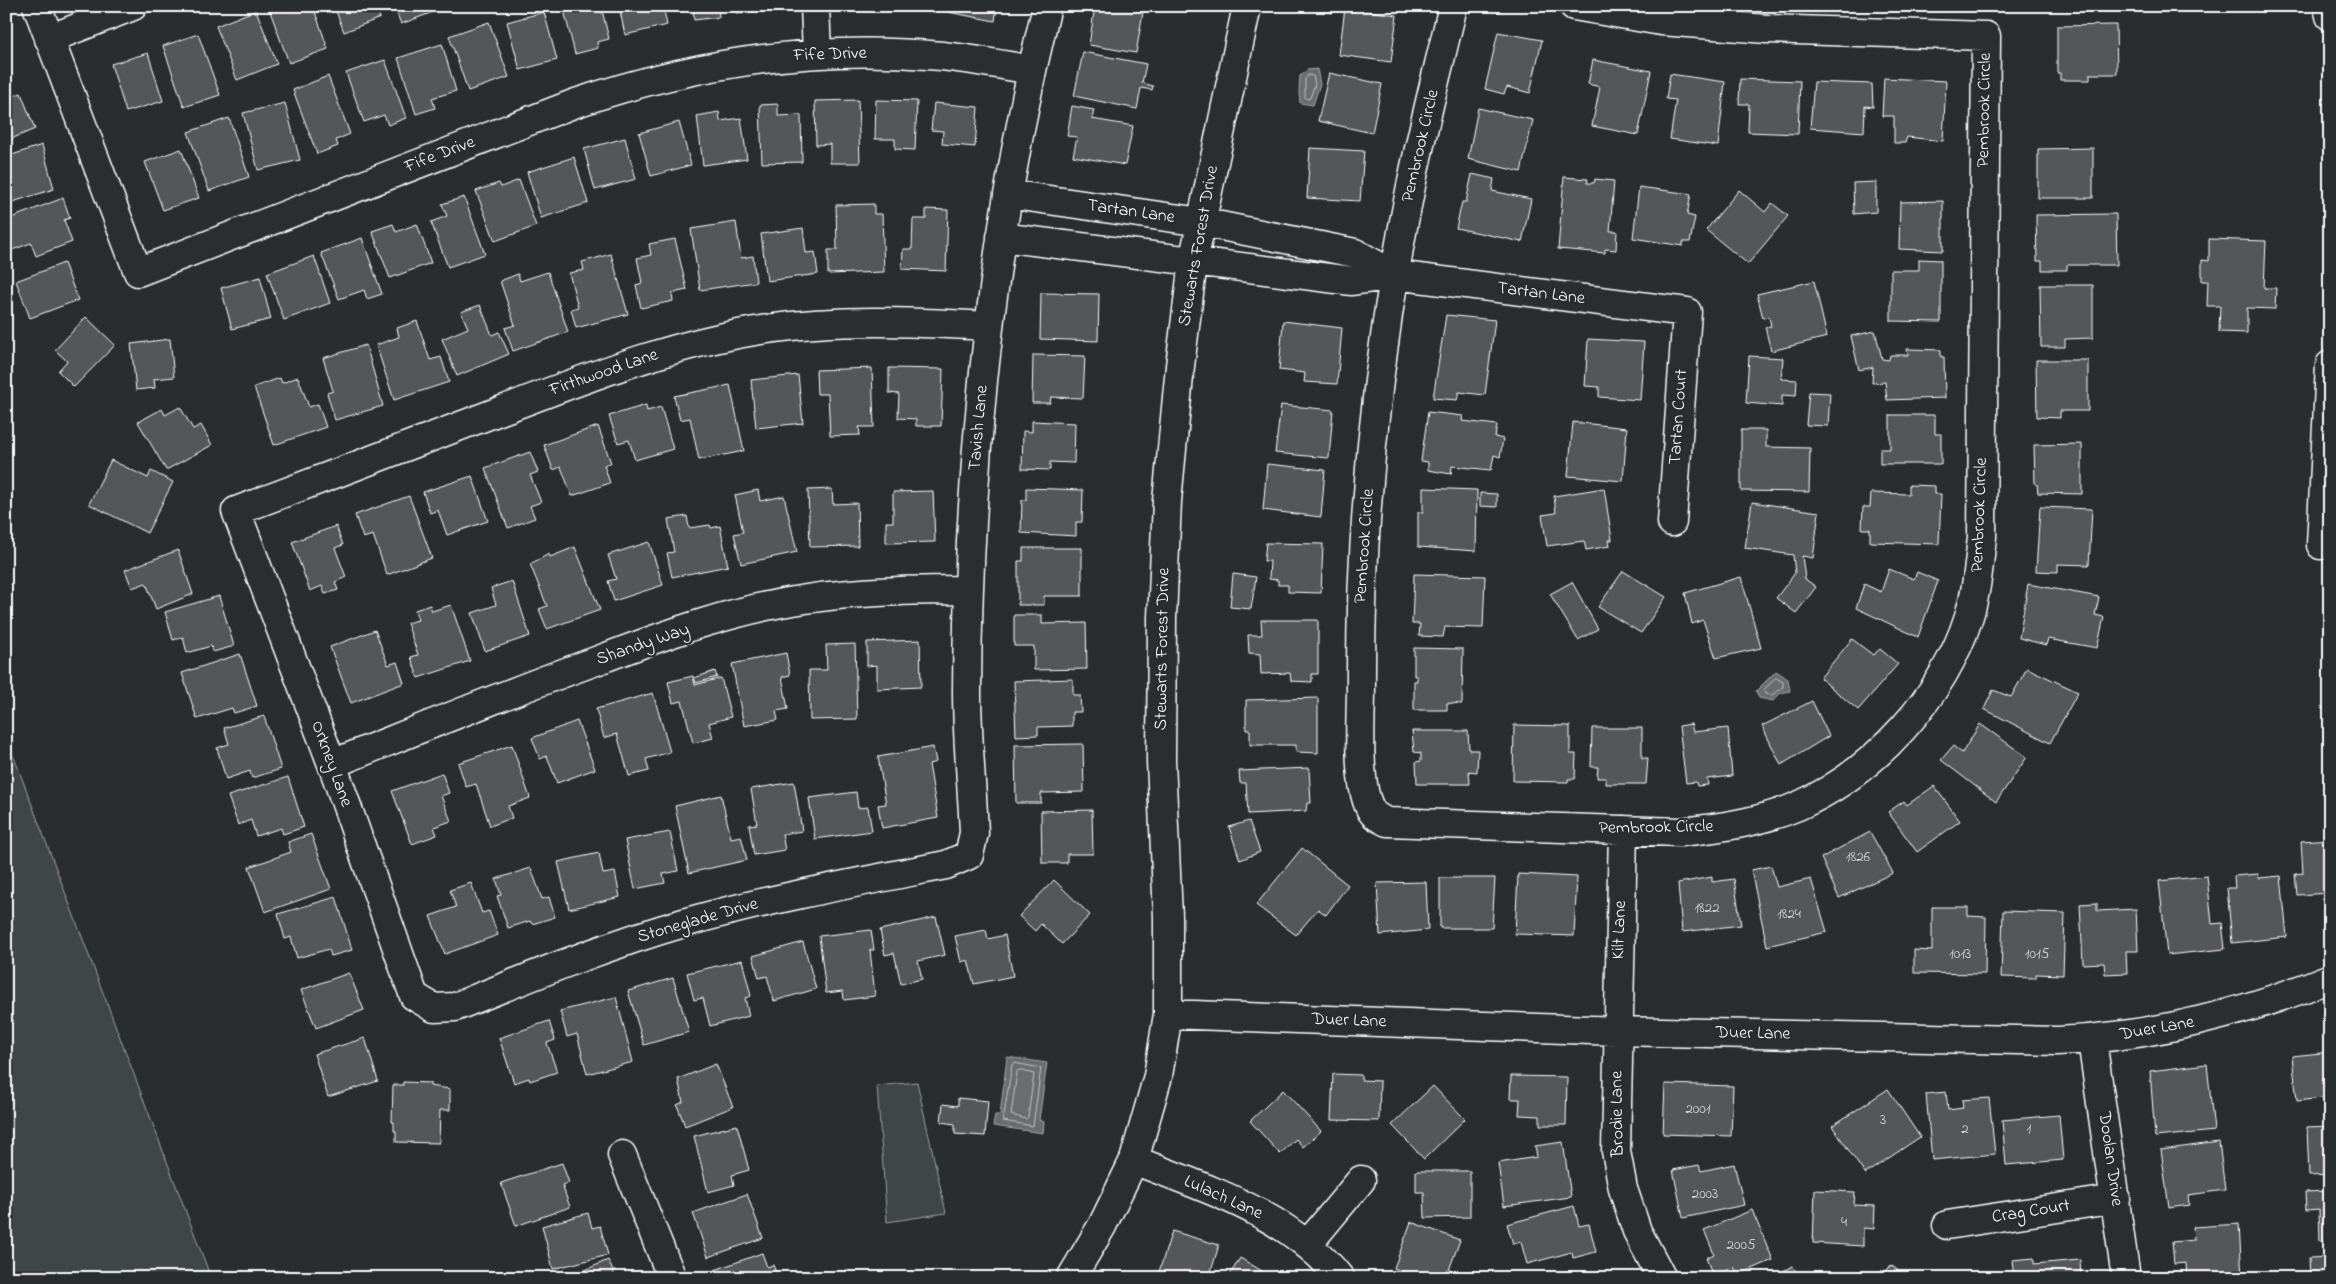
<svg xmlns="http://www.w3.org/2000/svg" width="2336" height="1284" font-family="'Indie Flower',sans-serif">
<rect width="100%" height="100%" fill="#2a2d2e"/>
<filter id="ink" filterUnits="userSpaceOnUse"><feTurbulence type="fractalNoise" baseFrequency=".02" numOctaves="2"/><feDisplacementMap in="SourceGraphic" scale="10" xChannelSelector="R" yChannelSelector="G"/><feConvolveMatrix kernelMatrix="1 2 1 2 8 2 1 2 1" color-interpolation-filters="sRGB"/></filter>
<g filter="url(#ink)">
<!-- green -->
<path fill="#414445" stroke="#a0a2a2" d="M6 738 15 760 211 1278H13L6 1272Z
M917 1082 946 1213 887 1222 877 1086Z"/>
<!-- water -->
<path fill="#6a6c6d" stroke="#a6a7a7" d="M1317 69 1320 84 1313 105 1300 103 1299 91 1300 76 1307 70Z
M1776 671 1788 679 1790 691 1781 693 1773 701 1759 698 1756 691Z
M1007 1057 1047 1063 1039 1120 1044 1122 1043 1133 993 1126 995 1115H1000Z"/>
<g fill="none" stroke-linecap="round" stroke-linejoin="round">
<!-- shore -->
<path stroke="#c3c4c5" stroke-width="1" d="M1309 75 1313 76 1315 84 1310 98 1308 99 1305 98V79Z
M1776 678 1783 682V687L1772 695 1765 694 1764 690Z
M1014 1063 1041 1068 1033 1126 1003 1121 1012 1065Z
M1019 1070 1034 1074 1028 1117 1026 1119 1011 1115 1017 1072Z"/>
</g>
<!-- building -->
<path fill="#555758" stroke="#fff" d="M268 6H290L291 11 304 6H313L328 49 289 63Z
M334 6H376L380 18 344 32Z
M394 6H434L436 11 401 24Z
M563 6H601L609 39 597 42 598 48 575 54Z
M619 6H663L667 25 625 35Z
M693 6H718L719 17 694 20Z
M736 6H774L775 9 737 13Z
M864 6H919V9H864Z
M949 6H997L995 21 948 12Z
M1095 6H1144L1136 53 1089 45Z
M1311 6H1334L1332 13 1310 8Z
M1345 8 1397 15 1391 62 1339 55Z
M256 10 277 64 237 80 216 26Z
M544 12 557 60 520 70 507 22Z
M489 22 509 77 468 91 449 36Z
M2116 25 2117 74H2090V80H2060V73H2057V26Z
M1498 32 1542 40 1530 93 1507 87 1504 94 1485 89Z
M198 34 220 95 184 107 163 46Z
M442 44 456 91 432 98 435 108 416 114 398 58Z
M1083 52 1146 64 1142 83 1153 86 1152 90 1141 88 1137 109 1074 96Z
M148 53 163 101 126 112 111 64Z
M6 57 12 78 6 80Z
M385 60 406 118 388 125 384 115 364 122 346 73Z
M1593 60 1651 71 1638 135 1592 126 1600 87 1588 84Z
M1329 73 1382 84 1372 133 1318 121Z
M1670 74 1725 82 1718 146 1670 139 1676 100 1666 99Z
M328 76 350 134 336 140 338 146 317 154 293 90Z
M1884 78 1946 81 1943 141 1907 137 1905 143H1894V116H1882Z
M1740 79 1800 81 1798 134 1748 132 1749 104H1739Z
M1814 82 1872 84 1873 107 1865 106 1864 132 1810 128Z
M21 93 35 129 6 141V99Z
M858 100 860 163H830V144L816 145 815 101Z
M876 100 917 101 915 150 895 149V139H875Z
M285 103 300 160 258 170 243 113Z
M934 103 978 107 975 147 942 144 943 131 931 130Z
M778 104V116L801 115 802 162 762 163 760 105Z
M1072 106 1094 110 1092 119 1133 126 1125 165 1073 156 1077 137 1067 136Z
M1478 108 1533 120 1521 172 1468 159Z
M719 112 720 121 741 118 747 159 703 165 697 116Z
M229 118 249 177 209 191 188 132Z
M679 122 691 165 651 176 639 133Z
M625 138 636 179 595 190 584 149Z
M42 145 54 189 6 204V157Z
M1310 148 1364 151 1360 201 1307 198Z
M2093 148V198H2038V149Z
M181 149 199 198 163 210 145 162Z
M574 157 588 203 541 218 527 172Z
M1472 174 1494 179 1492 191 1531 199 1522 242 1456 228 1462 202H1466Z
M1564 177 1588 179 1587 183H1594L1595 179 1614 181 1610 231H1617L1616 250 1605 249V253L1558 249Z
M519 180 536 226 495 241 476 191 499 183 501 187Z
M1876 182V212L1854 214 1853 183Z
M1639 187 1691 194 1687 215 1695 217 1690 242H1683V246L1633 238Z
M1739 190 1765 212 1772 203 1788 216 1748 264 1706 230Z
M464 197 485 254 448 267 431 222 447 216 442 204Z
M63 198 70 218 64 220 72 242 36 256 31 243 12 250 6 236V220Z
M1943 201V251L1899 249 1900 202Z
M874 204V214H882L884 272 828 274V250H837L836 205Z
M926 209 948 210 946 271 902 269 903 249H912L913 219H926Z
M2116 214 2117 265H2067V270H2042V261H2037L2036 215Z
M736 222 741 258 753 256 756 282 700 290 691 229Z
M393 224 396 232 417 224 431 263 390 278 372 231Z
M803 228 806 253 815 252 818 274 767 281 761 234Z
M362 238 382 294 367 299 364 290 339 299 321 253Z
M675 239 687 290 672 293 673 301 641 308 636 285 642 283 637 258 651 255 649 244Z
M2209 239 2266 241 2264 288H2276L2275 309 2247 308V333L2219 332 2220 306H2207L2208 281H2202V260L2209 261Z
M611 254 628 314 576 328 571 309 578 307 569 273 584 270 582 262Z
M314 256 330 303 284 320 267 273Z
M1919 259 1941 260V322L1891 321V270H1919Z
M64 263 78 300 30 318 16 281Z
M548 272 568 332 513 351 505 328 515 325 500 281 518 274 520 281Z
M260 277 271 319 232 329 221 288Z
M1814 281 1827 337 1771 351 1765 327 1771 326 1769 317 1763 318 1757 294Z
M2040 285H2093V338L2065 339V347H2041Z
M1041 293 1099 294 1098 341 1040 339Z
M480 305 492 335 499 332 509 354 457 376 442 339 468 328 461 312Z
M1446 315 1495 320 1485 395 1459 392 1457 400 1433 398Z
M86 317 115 345 74 387 58 371 67 361 55 350Z
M417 321 430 360 441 357 449 382 394 400 376 345 399 337 397 328Z
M1283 321 1342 328 1337 384 1304 382 1305 373 1279 370Z
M1875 331 1882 359 1889 360 1890 355H1908L1907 349 1941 350V357H1944L1945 398 1887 400 1885 382 1872 383 1873 367 1859 370 1851 336Z
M170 339 174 377 154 379 155 388 136 390 131 344Z
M1588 339 1644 342 1640 400 1599 397V387L1585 386Z
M366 345 383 406 335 420 327 393 333 391 323 358Z
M1033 355 1085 356 1083 398 1051 397 1050 403H1032Z
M1749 356 1783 358 1781 379 1797 380 1796 396 1782 395V406L1746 403Z
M2036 360H2088V411H2060V418L2037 417Z
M872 368 874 427H859L860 435 830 436 828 394H817L816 370Z
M889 368 943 369 941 426H916V419L898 418 899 394 889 393Z
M798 375 803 423 756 428 751 380Z
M298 377 309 407 318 404 326 427 274 445 254 387 280 378 282 383Z
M730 385 744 451 699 460 690 418 680 420 674 396Z
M1809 392 1830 393 1828 426 1806 425Z
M646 405 647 411 661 407 673 449 635 460 629 440 618 443 609 416Z
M1281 405 1333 410 1329 458 1275 453Z
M180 407 193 429 201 425 212 445 166 470 138 422 162 409 165 415Z
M1428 412 1463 416 1462 421 1497 425 1495 437 1503 439 1500 457 1494 455 1491 470 1452 466 1451 474 1428 470V462L1421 461Z
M1890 415H1935V434H1941V464H1880V449H1890Z
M1032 421 1075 423 1074 463 1050 462V470L1022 469 1023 431 1032 432Z
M1573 422 1627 428 1623 481 1568 476Z
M598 426 611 463 604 465 610 483 572 496 561 467 553 470 544 445Z
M1741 430H1766V447L1810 448 1809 492 1741 491Z
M2082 444V494L2038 493 2037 484H2035L2034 445Z
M530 452 538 472 530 475 541 502 530 506 535 518 508 528 485 468Z
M111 460 148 478 151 471 173 482 147 533 89 504Z
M1267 464 1325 470 1321 517 1263 510Z
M472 476 488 521 447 535 438 510 430 513 423 492Z
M1909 485 1935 486V494H1941L1939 544 1870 542V529H1862L1863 507H1870L1871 493 1909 494Z
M1026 488 1083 490 1082 522H1076V536L1021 533 1022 500H1026Z
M1423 488 1477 490 1476 551 1418 547V512H1423Z
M1604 488 1612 540H1609L1610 546 1586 550 1584 541 1547 546 1542 515 1556 513 1554 496Z
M832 489 833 504 857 503 858 546 810 547 808 490Z
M758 490 760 501 784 496 797 552 741 564 734 534 743 532 735 495Z
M933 491 935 542 886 543V522H893V492Z
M1480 493 1497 494V507L1480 506Z
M409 496 432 558 387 575 373 535 363 538 355 515Z
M1752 502 1819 512 1813 558 1802 556 1805 579 1816 587 1796 613 1776 598 1795 573 1793 555 1745 548Z
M2040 507 2092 509 2089 565 2058 564V572L2036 571Z
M687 516 689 528 710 525 711 528 720 526 728 566 672 577 667 553 674 552 668 519Z
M336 526 343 545 335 548 346 577 335 582 338 590 325 594 322 586 310 591 292 542Z
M649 542 663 585 614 601 608 581 616 579 608 555Z
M1266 543 1323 544 1321 593 1288 592V585H1278V580L1269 579 1270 561H1264Z
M575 547 600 610 547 629 539 609 547 606 530 564 549 554 550 557Z
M1023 548H1082V596H1044V605H1018V561H1023Z
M178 550 193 594 156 609 146 583 132 588 125 570Z
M1889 569 1914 579 1917 572 1938 581 1918 637 1856 608 1864 584 1881 592Z
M1623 571 1666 597 1641 633 1598 607Z
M1233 574 1256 577 1251 609 1230 607Z
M1414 574 1485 576 1483 628 1445 627 1443 637 1419 636 1420 624H1412Z
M1741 577 1761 648 1716 658 1703 620 1692 624 1685 593Z
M512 581 530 636 485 651 472 613 496 605 491 588Z
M1572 582 1598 629 1578 640 1550 594Z
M2028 584 2099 597 2095 615 2104 617 2097 648 2048 639 2046 645 2019 638Z
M219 596 234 646 213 652 211 646 187 653 183 637 173 640 165 612Z
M430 605 432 611 451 605 470 661 418 678 411 657 418 655 407 623 418 620 415 610Z
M1014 615H1042V624L1086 623 1087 669 1034 670V646H1014Z
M1261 620H1318V674H1312V682L1291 681 1290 673 1261 674 1260 654 1249 653 1248 635H1262Z
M375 630 388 665 397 662 404 683 351 703 330 647Z
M1852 639 1873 655 1880 649 1898 664 1858 710 1820 678Z
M920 640 921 687 877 689V665L867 666V642Z
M855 644 857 719 810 720 809 670H827L826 645Z
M1414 648 1463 649 1462 704 1447 703V710H1414V681H1417V676H1414Z
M786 653 790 675 782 677 788 709 776 711 778 720 744 726 732 664Z
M240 654 257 706 234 713 232 708 197 719 182 673Z
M2027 668 2078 692 2050 743 1984 709 1993 690 2011 697Z
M715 671 717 677 696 683 694 678Z
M693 676 695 685 721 678 731 717 709 723 713 738 693 743 682 701 673 703 668 682Z
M1073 679V695H1080L1081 712H1072V726L1038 727V735L1016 736 1014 681Z
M653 693 670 752 646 759 649 771 629 776 617 734 604 738 596 709Z
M1318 698V753L1296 752V745H1250V730H1246V700Z
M1812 701 1829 736 1781 765 1762 726Z
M264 716 281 769 252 778 250 771 226 779 217 748 229 744 224 728Z
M577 721 595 769 557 783 547 756 540 759 532 738Z
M1691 724 1693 732 1728 728 1732 776 1707 779 1708 785 1697 786 1696 782 1686 783 1679 726Z
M1980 724 2027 757 1996 802 1941 760 1953 746 1962 753Z
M1514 725 1570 726V754H1576L1575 779H1568V782L1513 781Z
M1592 728H1642V758H1648L1646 784H1606V778H1597L1598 767H1591Z
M1412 731H1468L1469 750H1478L1477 772 1469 771 1470 784H1417L1416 762 1421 761V753L1414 752Z
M1083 744 1084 792 1041 793V803H1016L1015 745Z
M512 745 530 798 508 806 512 818 490 826 476 784 466 787 458 763Z
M933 747 936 762 929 764 938 818 882 828 878 805 886 804 878 757Z
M1309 768 1311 803H1307L1306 811 1248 814 1246 783H1240L1239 771Z
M442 773 449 793 441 796 451 821 434 827 437 835 412 844 392 791Z
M288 777 304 827 283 834 281 828 256 836 251 820 238 825 228 796Z
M794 782 802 831 782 834 785 850 754 855 749 825 757 824 751 789Z
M1934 786 1960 821 1917 852 1888 812 1904 801 1907 805Z
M856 792 858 808 868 807 872 831 815 839 809 798Z
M721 795 731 838 741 836 747 860 689 873 675 806Z
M1092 810 1093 854H1067V863H1042L1041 811Z
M1249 821 1260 852 1240 860 1229 827Z
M670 832 678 871 663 874 665 883 635 889 625 840Z
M1870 832 1893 873 1839 898 1821 858Z
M311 834 331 889 265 912 249 867 291 852 288 842Z
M2330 839V893L2297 895 2295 874 2303 873 2301 841Z
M1302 848 1348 885 1326 915 1318 909 1296 935 1256 905Z
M599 853 603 874 615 872 620 897 569 909 558 862Z
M1771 866 1777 887 1811 879 1827 932 1767 946 1751 870Z
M531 868 542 899 549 897 555 917 532 924 530 921 508 928 497 896 501 895 496 879Z
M1518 874 1577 877 1574 936 1515 934Z
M2258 874 2259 878 2281 876 2287 937 2232 943 2227 888H2235L2234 876Z
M2207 876 2212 924 2222 923 2225 949 2167 955 2159 881Z
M1712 877V882L1734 879 1741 925 1682 932 1678 883Z
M1440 878H1495L1492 928H1440Z
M1054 880 1090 915 1062 944 1041 924 1035 931 1019 916Z
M1426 882 1428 930 1380 935 1377 883Z
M471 883 482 913 489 911 498 935 445 954 430 916 456 907 450 890Z
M336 897 352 950 331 956 329 949 297 958 291 937 285 939 278 914Z
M2097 903V911L2136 909 2138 951H2126L2127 973 2105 974 2104 963 2083 964 2080 904Z
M1932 907H1968V916L1986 917 1985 974 1914 973V950L1932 951Z
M2003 911 2065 913 2063 975 2036 974V978L2001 977Z
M936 917 945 955 918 961 922 979 901 984 894 953 885 955 880 930Z
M871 930 874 950H870L875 996 844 1000 843 991 826 993 819 936Z
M986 930 988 939 1005 935 1013 976 974 984 968 960 961 962 955 936Z
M803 942 816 989 774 1001 767 976 759 978 753 956Z
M742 960 751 996 745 998 749 1016 710 1026 703 998 694 1000 687 973Z
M349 973 364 1010 316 1028 301 990Z
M673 978 689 1032 644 1045 628 991Z
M616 997 633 1062 587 1074 577 1034 567 1037 560 1011Z
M549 1021 555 1040 547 1043 557 1072 530 1081 529 1078 514 1083 499 1038Z
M365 1038 378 1081 328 1097 314 1054Z
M2330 1052V1097L2297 1101 2292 1056Z
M716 1064 733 1107 685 1126 677 1105 683 1102 678 1079Z
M2207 1064 2214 1131 2155 1137 2150 1071Z
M1333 1074 1361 1075V1080L1380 1081 1379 1121 1331 1120Z
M1511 1076 1567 1077 1566 1125H1540V1116L1519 1115 1520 1099H1510Z
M403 1082 430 1083V1086L450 1089V1110H440L439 1143 396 1142V1131H394V1122H392L393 1085H403Z
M1665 1084 1733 1086 1731 1136 1663 1134Z
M1433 1086 1465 1119 1424 1159 1392 1125Z
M1888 1089 1920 1137 1865 1174 1832 1126Z
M1283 1090 1321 1131 1303 1147 1296 1139 1280 1154 1250 1121Z
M1946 1092 1948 1110 1963 1108 1962 1100 1989 1098 1995 1154 1932 1160 1926 1094Z
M958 1098 988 1101 985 1136 955 1134V1124L941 1122 943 1104 958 1106Z
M2059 1115 2063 1160 2006 1165 2002 1120Z
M737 1125 749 1170 732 1175 734 1185 708 1192 694 1136Z
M2330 1126V1175L2309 1176 2307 1127Z
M1563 1142 1571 1197 1504 1206 1498 1163 1537 1157 1535 1146Z
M2219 1142 2225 1190 2188 1195 2189 1205 2169 1208 2161 1150Z
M562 1163 569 1183 562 1185 570 1207 516 1226 501 1183Z
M1734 1164 1744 1205 1683 1218 1673 1170 1699 1165 1701 1171Z
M1416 1171H1470V1217L1425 1218 1424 1192H1416Z
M1815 1190 1855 1192 1854 1205 1875 1206 1874 1229 1863 1228V1246L1813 1243Z
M2330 1191V1241H2320L2319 1209 2306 1210 2305 1192Z
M747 1194 763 1238 708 1257 693 1213Z
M1574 1206 1579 1226 1589 1224 1596 1252 1573 1258 1572 1252 1527 1264 1521 1242 1513 1244 1507 1224Z
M1752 1210 1773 1260 1738 1275 1734 1267 1713 1276 1706 1258 1714 1254 1704 1230Z
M588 1213 592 1228 600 1226 608 1255 553 1269 542 1226Z
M1411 1222 1460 1240 1446 1278H1419L1394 1268Z
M2239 1224 2242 1278H2187L2186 1263 2174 1264 2172 1242 2194 1240 2193 1227Z
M1172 1231 1219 1245 1209 1278H1157Z
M762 1253 767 1267 773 1265 778 1278H717L715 1270Z
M2330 1257V1278H2310L2309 1258Z
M1240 1258 1274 1278H1228Z
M2034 1258V1264L2080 1260 2081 1278H2014L2012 1260Z
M608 1260 616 1278H567Z
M1891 1265 1907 1278H1881Z
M1793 1266 1799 1278H1769Z"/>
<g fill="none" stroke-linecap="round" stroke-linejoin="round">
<defs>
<path id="minor" d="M37 6 138 272 573 104C692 63 816 44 942 56 972 59 1002 65 1032 70
M815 6 817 53
M1453 6C1439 66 1423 126 1411 186 1377 351 1360 521 1361 690 1361 719 1356 785 1371 810 1374 816 1381 819 1387 822L1680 832C1720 828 1760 822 1798 806 1875 772 1944 696 1969 616 1977 590 1979 564 1982 537L1986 36 1767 29 1661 21 1574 6
M2328 6 2330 16
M49 39 133 6
M1008 194 1201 222 1355 253 1395 275
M1001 237 1352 281 1395 275 1687 312 1672 522
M989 326C913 322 837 318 761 330 671 344 587 378 502 410 413 444 325 478 236 511L332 764 414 996 434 1008 455 1007C532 976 607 945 687 922 772 898 859 882 946 865L969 855 974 833C972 786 967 738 967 691 968 461 992 230 1047 6
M2321 545 2330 365
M332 764C420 729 507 693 596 661 664 635 734 609 806 599 860 591 914 590 968 590
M1623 830 1616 1151 1623 1189 1637 1231 1662 1278
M1168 1014 1617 1031 2057 1041C2153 1037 2242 1014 2330 978
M2092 1040 2126 1278
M622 1155 672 1278
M1134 1160C1206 1189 1290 1214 1340 1278
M1947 1225 2116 1199
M1307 1245 1361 1180
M1071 1278 1102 1226 1134 1160 1158 1076 1168 1014V917L1161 761 1162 618 1167 501 1180 366 1193 262 1247 6"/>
</defs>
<!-- minor casing -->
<use href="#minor" stroke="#fff" stroke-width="31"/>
<!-- minor -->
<use href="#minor" stroke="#2a2d2e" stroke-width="28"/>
</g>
</g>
<g text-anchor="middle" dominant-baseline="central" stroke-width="4.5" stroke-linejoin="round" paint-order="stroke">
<!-- number labels -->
<g font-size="15" fill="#d4d5d5">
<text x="1858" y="857">1826</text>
<text x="1707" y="908">1822</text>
<text x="1789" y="914">1824</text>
<text x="1960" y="954">1013</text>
<text x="2037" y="954">1015</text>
<text x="1698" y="1109">2001</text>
<text x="1883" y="1120">3</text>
<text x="1965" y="1129">2</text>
<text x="2029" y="1129">1</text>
<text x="1705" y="1194">2003</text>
<text x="1844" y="1222">4</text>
<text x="1741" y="1245">2005</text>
</g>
<!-- street labels -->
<g font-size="18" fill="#fff" stroke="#2a2d2e">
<text transform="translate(830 55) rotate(-2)">Fife Drive</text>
<text transform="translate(1985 110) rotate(-89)">Pembrook Circle</text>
<text transform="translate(1421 146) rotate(-77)">Pembrook Circle</text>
<text transform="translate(440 155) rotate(-21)">Fife Drive</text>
<text transform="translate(1131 212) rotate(8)">Tartan Lane</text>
<text transform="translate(1199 246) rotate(-80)">Stewarts Forest Drive</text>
<text transform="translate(1541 294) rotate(7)">Tartan Lane</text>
<text transform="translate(604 373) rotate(-19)">Firthwood Lane</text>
<text transform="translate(1679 417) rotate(-86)">Tartan Court</text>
<text transform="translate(979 428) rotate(-85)">Tavish Lane</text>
<text transform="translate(1980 515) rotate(-88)">Pembrook Circle</text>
<text transform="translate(1365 546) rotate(-86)">Pembrook Circle</text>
<text transform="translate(643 645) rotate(-19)">Shandy Way</text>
<text transform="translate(1163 649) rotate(-89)">Stewarts Forest Drive</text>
<text transform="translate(331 764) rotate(70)">Orkney Lane</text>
<text transform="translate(1656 828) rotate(-1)">Pembrook Circle</text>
<text transform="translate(698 921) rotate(-16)">Stoneglade Drive</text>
<text transform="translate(1620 930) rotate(-88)">Kilt Lane</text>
<text transform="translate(1349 1021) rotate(2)">Duer Lane</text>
<text transform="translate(2157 1029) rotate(-10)">Duer Lane</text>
<text transform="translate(1753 1034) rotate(1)">Duer Lane</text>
<text transform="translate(1618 1114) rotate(-91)">Brodie Lane</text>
<text transform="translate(2110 1159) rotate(82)">Doolan Drive</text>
<text transform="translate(1223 1198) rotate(24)">Lulach Lane</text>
<text transform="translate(2031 1212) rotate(-9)">Crag Court</text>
</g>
</g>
<!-- margin -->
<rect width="2336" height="1284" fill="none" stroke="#2a2d2e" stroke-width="25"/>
<rect x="12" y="12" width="2311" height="1259" fill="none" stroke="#fff" stroke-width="2" filter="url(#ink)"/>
</svg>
